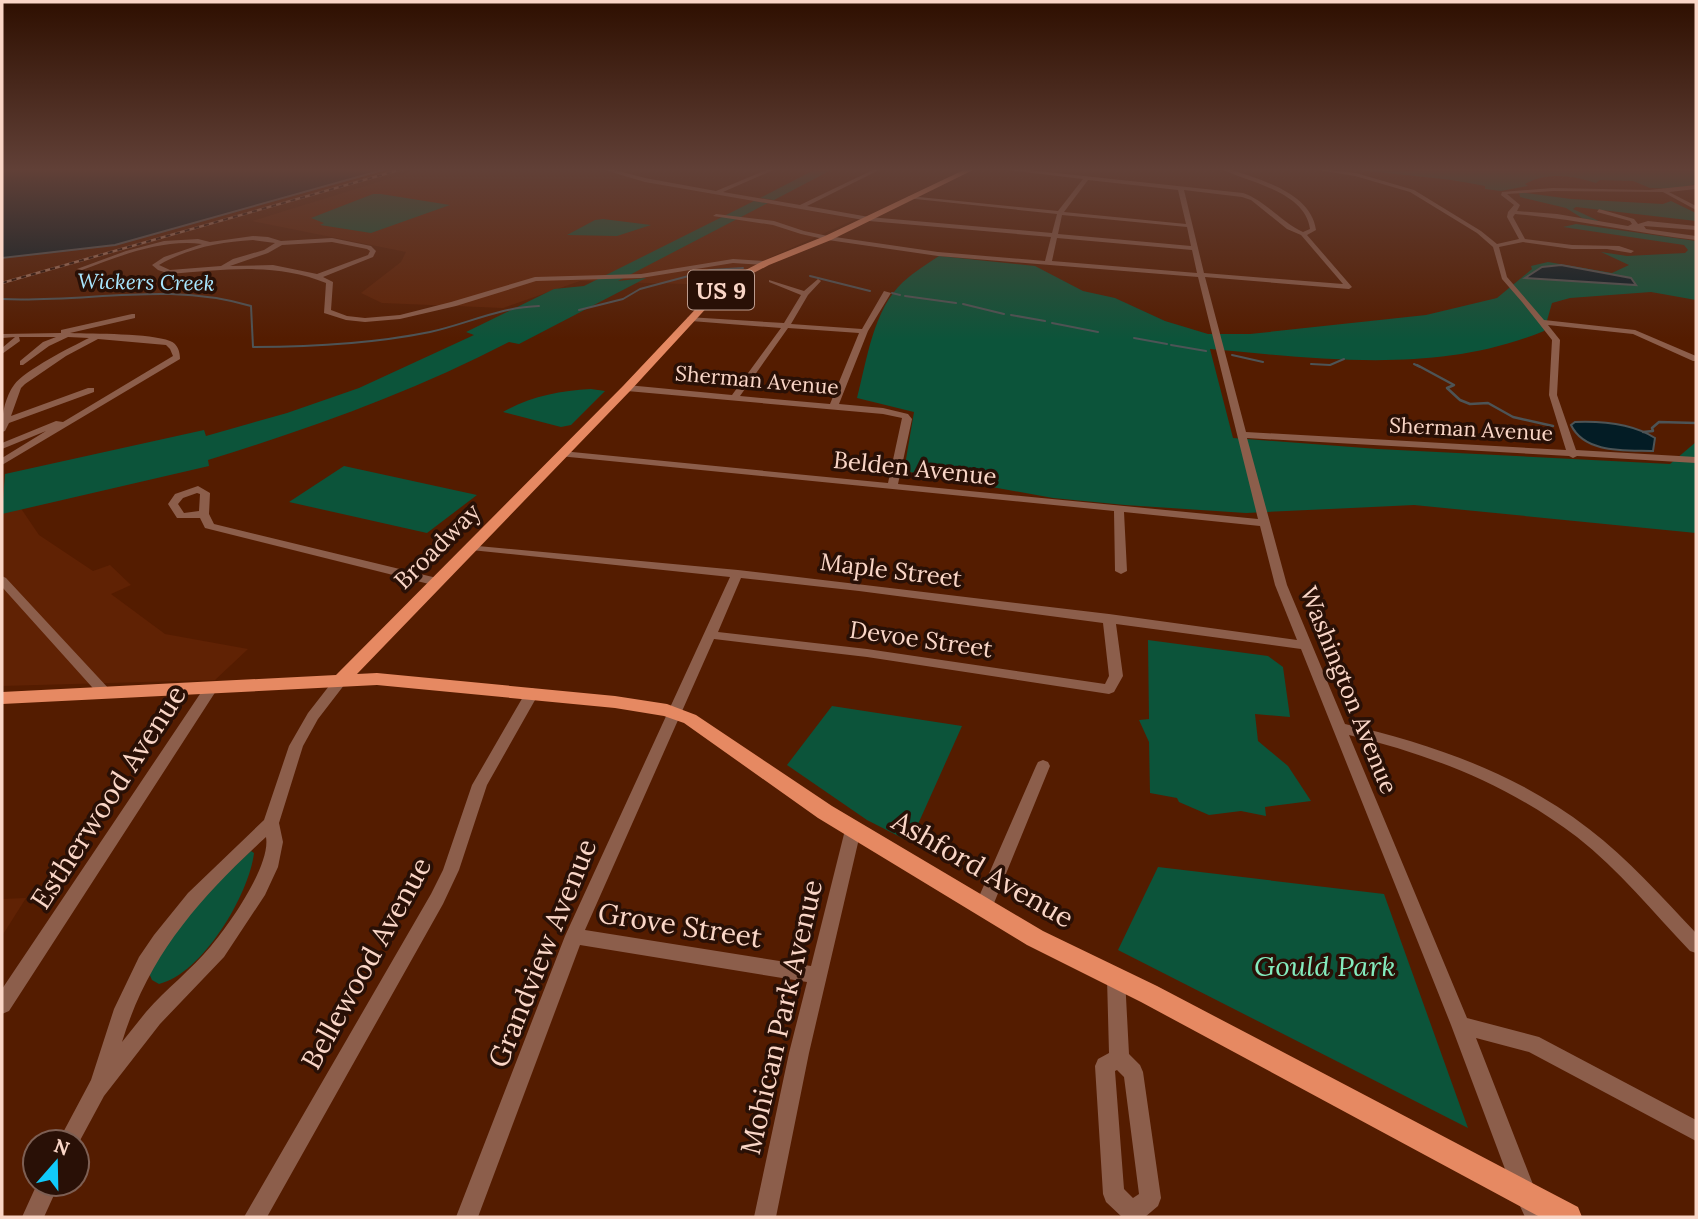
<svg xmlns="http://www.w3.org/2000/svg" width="1698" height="1219" font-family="Lora,serif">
<rect width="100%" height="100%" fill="#541c00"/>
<!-- built -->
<path fill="#602204" d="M423 168H598L644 181 856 219 771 257 719 285 580 281 503 308 382 303 361 293 401 262 406 252 252 221Z
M20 507 39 535 93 571 110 565 131 585 111 594 165 634 248 649 215 680 2 686V511Z
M26 898 2 936V899Z"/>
<!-- green -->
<path fill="#0c543a" d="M818 168H835L774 200 760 198Z
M1350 168 1412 171 1423 168H1696V184L1677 189 1650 188 1633 181 1600 180 1596 183C1572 175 1547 172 1525 184L1528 186 1501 191 1485 189V186C1439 176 1395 176 1350 168Z
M1519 192 1571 199 1663 204 1671 201 1696 213V221L1576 207 1573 209 1603 223 1582 218 1566 208 1520 197Z
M373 194H381L450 205 371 233 320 225 324 223 311 218Z
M754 201 768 203 618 281 646 278 519 344 509 342C412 392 312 428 208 460L209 466 2 514 5 474 204 430 206 436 287 413 359 388 474 335 466 332 554 289 584 286Z
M603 219 651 225 617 236 567 235 595 220Z
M1576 224 1696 241V300L1651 292 1570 298 1552 303 1544 331C1438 375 1321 359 1210 349L1233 438 1378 449 1670 464 1696 442V533L1414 505 1246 513 1125 505 1053 498 904 471 914 412 857 398C867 360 873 310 903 282 914 272 927 264 939 256L1035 266 1083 291 1115 298 1165 321 1208 334H1250L1426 315 1497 298 1532 269 1531 266 1548 262 1612 273 1629 265 1601 252 1627 256 1685 253 1688 250 1684 245 1563 227Z
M591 389 605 391 571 425 561 427 503 412C531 396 559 391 591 389Z
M344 466 477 495 427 533 289 502Z
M1148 640 1268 656 1283 667 1290 717 1255 714 1258 741 1288 766 1311 801 1265 807 1266 816 1241 811 1209 815 1179 802 1177 798 1150 793 1149 742 1139 720 1149 719Z
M832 706 962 726 910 842 867 820 787 765Z
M251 851 254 853C249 895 202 974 159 984L152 980 149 973 154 961 206 892Z
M1158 867 1384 894 1468 1128 1118 950Z"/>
<!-- water -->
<path fill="#031c25" stroke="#4d5456" stroke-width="2" d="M2 168H390L115 245 2 258Z
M1561 265 1631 278 1636 285 1525 278 1542 267Z
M1575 422C1601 421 1633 424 1655 438L1653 451C1626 450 1585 454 1571 425Z"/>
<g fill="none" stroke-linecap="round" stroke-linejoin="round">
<!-- stream-far1 -->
<path stroke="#4d5456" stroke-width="2" d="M810 276 870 291
M892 293 900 295
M905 296 956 303
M2 299C88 303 166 281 251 306L253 347C312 347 371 344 430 332 467 324 500 307 539 306
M963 304 1004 314
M579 310 623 299 640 289 711 270 743 268
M1011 315 1045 321
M1052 323 1098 332
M1134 338 1167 344
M1171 345 1206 351
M1232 355 1263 362
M1311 364 1330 365 1344 359
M1414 364 1420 367"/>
<!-- stream -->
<path stroke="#4d5456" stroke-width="2.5" d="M1417 365 1454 385 1447 388 1460 400 1470 404 1488 403 1513 417 1553 426
M1643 432 1653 431 1652 428 1659 422 1696 423"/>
<!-- minor -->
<path fill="#8c5e4b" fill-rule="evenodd" d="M598 168H607L645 178 716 191 771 168H778L723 192 800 205 877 168H883L807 206 869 217 1052 233 1057 214 906 198 909 196 1058 211 1083 179 990 168H1008L1243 193C1266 201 1281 222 1303 232L1310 229C1305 191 1247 182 1219 168H1226C1258 179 1311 192 1316 230L1307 235 1352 287 1349 289 1205 277 1246 432 1566 450 1549 395 1552 340 1522 302 1502 279 1493 247 1477 233 1410 192 1355 176 1306 168 1356 173 1414 190 1481 231 1497 244 1519 239 1507 217 1508 212 1514 205 1501 195 1502 192 1553 188 1649 190 1696 185V189L1669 192 1696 206V210L1663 192 1553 191 1507 194 1520 205 1517 211 1557 214 1628 226 1632 224 1630 221 1597 212 1599 209 1634 219 1638 224 1648 221 1696 226V230L1644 226 1646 229 1696 236V240C1635 233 1576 219 1515 214L1513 217 1525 239 1572 245 1619 246 1634 251 1631 253 1607 249H1572L1523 242 1499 247 1507 277 1544 320 1635 330 1696 356V361H1693L1633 334 1548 325 1560 340 1557 395 1576 450 1696 457V463L1577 456 1573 458 1569 456 1247 438 1287 585 1345 724C1432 744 1517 773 1589 829 1628 859 1662 897 1696 933V953L1690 951C1653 912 1619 870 1577 837 1509 785 1432 755 1349 735L1467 1018 1539 1037 1696 1120V1141L1529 1052 1476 1038 1534 1187 1548 1217H1525L1514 1193 1451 1025 1301 649 1116 624 1123 676 1114 692 1109 694 867 657 714 639 585 930 811 966 845 830 847 826 853 824 859 826 861 830 809 1053 776 1217H754L789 1053 807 982 580 945 478 1217H456L565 936 730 577 471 550 467 549 465 547 467 545 738 570 1109 614 1297 640 1275 585 1260 526 1124 512 1127 571 1121 574 1115 571 1114 511 559 456V452L562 451 888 483 902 418 883 414 627 391 623 388 627 385 732 395 781 328 691 321 687 319 688 317 784 323 801 295 769 282V280L804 291 818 279 821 281 808 295 791 324 862 329 884 291 891 293 868 331 839 404 883 408 908 414 912 419 898 484 1258 519 1198 277 938 256 828 240 801 234 773 225 713 216 716 214 774 221 804 231 828 236 938 252 1045 261 1051 237 869 221 645 182ZM1088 180 1178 190 1186 224 1064 212ZM1184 190 1242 197 1251 200 1287 229 1301 235 1343 284 1204 273ZM1062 215 1187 227 1191 246 1058 234ZM1057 238 1192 250 1197 273 1052 261ZM788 328 859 333 830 404 740 396ZM741 578 859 591 1103 623 1109 676 1105 684 867 649 718 632Z
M253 236 268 237 281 241 332 238 371 246 376 251 373 257 323 277 333 282 331 310 347 316 365 318 400 315 451 302 535 277 641 274 733 259 766 261 769 263 766 265 733 263 641 278 536 281 456 306 400 319 365 322 346 320 324 313 326 283C276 262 223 270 170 274L158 270 152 265 164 257 202 244C161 239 120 256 82 270L77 269 126 251 164 241 198 239 210 242ZM253 240 275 243 264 250 233 259 221 266 170 270 159 265C188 248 220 242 253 240ZM332 242 367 249 370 251 368 255 317 274 273 265 230 266 268 253 282 245Z
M132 314H135V318L70 333C94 334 150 333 170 341 178 344 180 352 180 359L2 465V458L46 431 2 449V443L56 421 63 422 173 356 170 349 166 345 98 339 66 356 25 384 21 388 11 416 88 388H94V392L9 423 5 431 2 432C1 417 5 397 14 385 25 370 71 347 89 338L68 337 49 346 23 365H20V361L43 342 56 337H19L20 341 2 354V348L15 337 2 338V334L61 333V330Z
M198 486 210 493 209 514 214 524 441 579 443 582 437 586 205 528 200 518H177L168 504 175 494ZM197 493 200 494 199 511 184 513 178 504 183 498Z
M2 576 6 578 110 690 112 693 110 696H100L2 587Z
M341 675 346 677 348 680 318 719 303 746 279 823 283 842 278 867 265 895 224 957 160 1024 104 1096 77 1146V1142H58L91 1080 114 1009 139 957 154 935 188 893 264 820 289 746 308 713 336 677ZM266 837C271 865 229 925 211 946 191 970 166 989 146 1012 138 1022 130 1032 122 1042 149 954 200 898 266 837Z
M211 683 216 685 218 688 216 691 9 1011 2 1014V989L206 685Z
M532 688 537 690 539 693 487 785 459 870 443 904 267 1217H244L431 894 443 870 472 785 527 690Z
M1043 760 1048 762 1050 766 992 908 989 913 983 915 977 913 974 908 1036 766 1038 762Z
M1116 970 1122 972 1125 978 1129 1054 1140 1065 1143 1072 1161 1198 1158 1206 1145 1217H1122L1106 1202 1103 1194 1095 1066 1098 1059 1109 1053 1107 978 1110 972ZM1117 1070 1124 1077 1139 1194 1133 1198 1124 1189 1115 1071Z
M37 1184H59L44 1217H22Z"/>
<!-- major -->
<path fill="#e68962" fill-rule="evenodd" d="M968 168H977L831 240 769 265 742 279 712 302 631 390 357 674 377 673 615 696 667 704 696 715 832 806 1043 931 1157 986 1578 1207 1582 1217H1540L1141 1002 1027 945 818 818 684 723 664 716 615 708 377 685 2 704V692L336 675 623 386 706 298 736 275 763 261 825 236Z"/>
<defs>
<path id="rail" d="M2 283 406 168"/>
</defs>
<!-- rail casing -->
<use href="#rail" stroke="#a0715b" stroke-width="2.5"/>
<!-- rail -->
<use href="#rail" stroke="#291006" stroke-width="2" stroke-dasharray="5" stroke-linecap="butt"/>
</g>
<!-- sky -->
<linearGradient id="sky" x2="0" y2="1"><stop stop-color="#2e0f00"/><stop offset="0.5" stop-color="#614037"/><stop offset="1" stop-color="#614037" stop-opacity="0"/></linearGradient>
<rect width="1698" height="339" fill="url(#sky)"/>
<g text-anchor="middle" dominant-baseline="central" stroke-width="7" stroke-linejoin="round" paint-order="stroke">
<!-- far-water labels -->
<g font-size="21" font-style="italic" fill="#a9e7ff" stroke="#291006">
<text transform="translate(146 282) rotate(1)">Wickers Creek</text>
</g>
<!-- far-street labels -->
<g font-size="21" fill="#fad6c7" stroke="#291006">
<text transform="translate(757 380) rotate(5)">Sherman Avenue</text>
<text transform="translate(1471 429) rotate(3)">Sherman Avenue</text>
</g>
<!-- shield labels -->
<rect fill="#291006" stroke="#bb9b8d" stroke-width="2" x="688" y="270.5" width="66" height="39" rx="5"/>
<g font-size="23" font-weight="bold" fill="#fad6c7">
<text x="721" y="290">US 9</text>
</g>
<!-- street labels -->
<g font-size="24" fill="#fad6c7" stroke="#291006">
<text transform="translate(915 468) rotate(6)">Belden Avenue</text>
<text transform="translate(437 546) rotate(-45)">Broadway</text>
<text transform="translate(891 570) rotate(7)">Maple Street</text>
<text transform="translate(921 639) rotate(8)">Devoe Street</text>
<text transform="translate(1349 690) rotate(68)">Washington Avenue</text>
</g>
<!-- near-street labels -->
<g font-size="28" fill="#fad6c7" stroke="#291006">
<text transform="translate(108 797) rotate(-57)">Estherwood Avenue</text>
<text transform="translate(983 869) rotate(30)">Ashford Avenue</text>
<text transform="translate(680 925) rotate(9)">Grove Street</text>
<text transform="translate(542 953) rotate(-68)">Grandview Avenue</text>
<text transform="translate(366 963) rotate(-61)">Bellewood Avenue</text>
<text transform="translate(781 1017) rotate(-77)">Mohican Park Avenue</text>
</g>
<!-- near-park labels -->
<g font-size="28" font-style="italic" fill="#84ecbe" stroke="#291006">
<text x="1325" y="966">Gould Park</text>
</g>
</g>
<!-- border -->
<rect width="1698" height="1219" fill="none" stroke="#fad6c7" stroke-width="7"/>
<!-- north arrow -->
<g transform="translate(56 1163) rotate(20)"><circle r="33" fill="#291006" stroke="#7d5f53" stroke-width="2"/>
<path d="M0-5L12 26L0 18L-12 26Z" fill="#11cafa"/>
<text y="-10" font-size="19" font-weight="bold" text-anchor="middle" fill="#fad6c7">N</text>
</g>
</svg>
